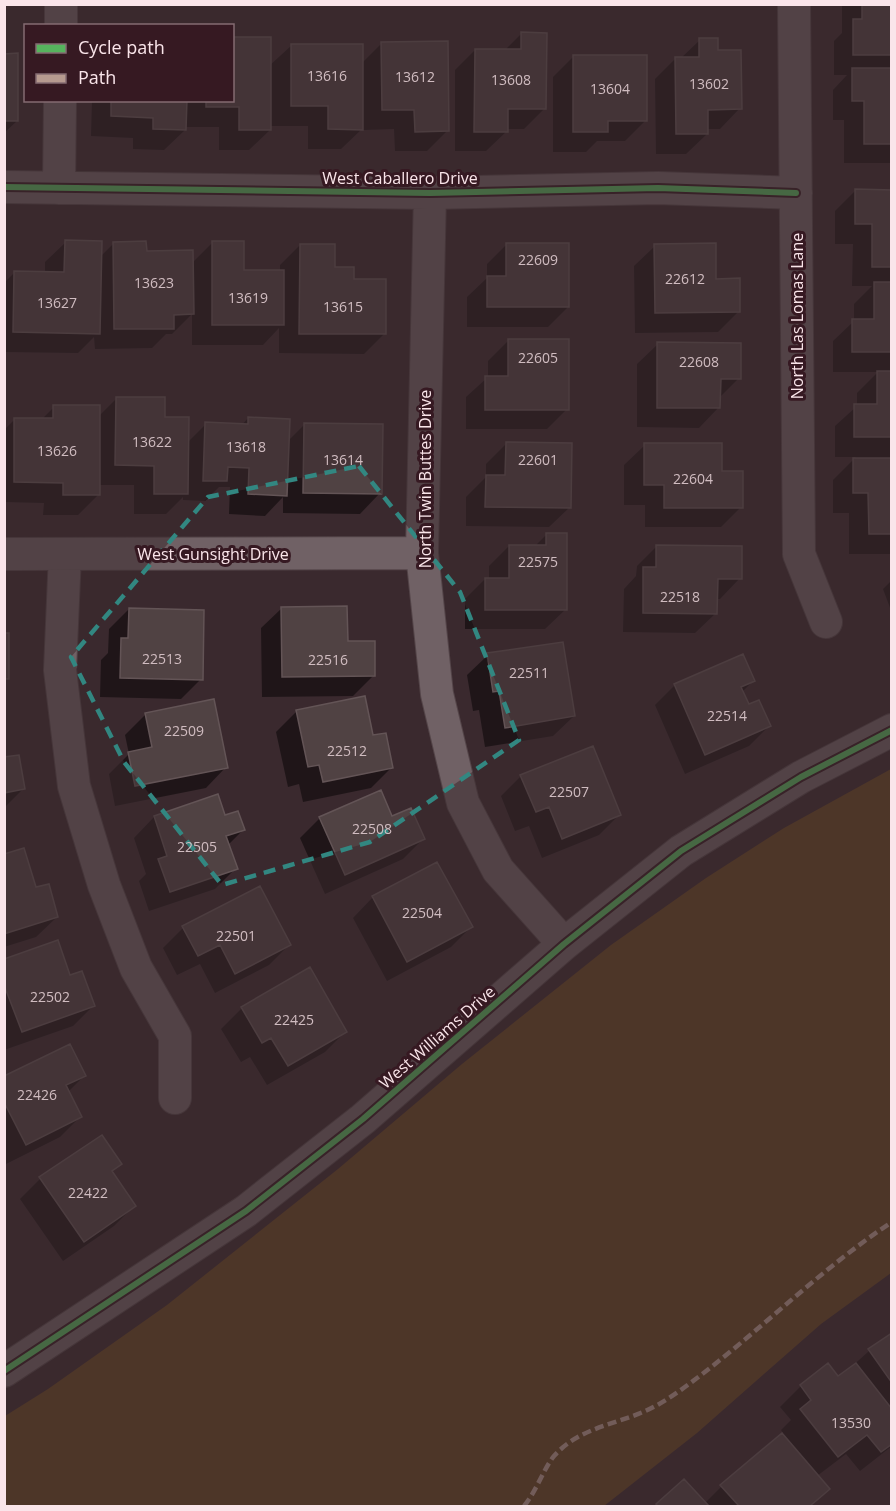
<svg xmlns="http://www.w3.org/2000/svg" width="896" height="1511" font-family="'Open Sans',sans-serif">
<rect width="100%" height="100%" fill="#3a292e"/>
<!-- green -->
<path fill="#654523" d="M891 769V1273L821 1324 697 1433 604 1506H5V1416L48 1389 167 1305 338 1169 462 1064 611 945 706 878 784 828Z"/>
<!-- shadow -->
<path fill="#0007" d="M842 4H892V163H844V120H833V90L847 75H834V41L842 33Z
M521 34 545 108 524 129H507V131L486 151H455V70L475 50H505Z
M700 40 717 52 740 108 720 129H707V134L686 154H656L655 79 676 58H681Z
M382 43 447 131 427 151H395L394 129 363 130V128L341 149H308V126H270V130L249 150H219V127H185V130L164 150 133 149V138L91 136 92 100H232L292 45 362 63Z
M4 55 17 121 4 133Z
M573 57 645 121 625 141H597L586 152H553V77Z
M855 191H892V554H849V513H833V480L856 457H835V426L857 406V393L878 372H833V341L854 321V304L872 286H852L853 244H835V211Z
M66 242 101 256 114 243 192 263 212 243 242 271H280V265L300 245 353 280 384 334 364 354 279 353V328L263 345H192V314L172 334H166L152 348 95 349 94 337 78 353 4 352V283L15 272 45 273V262Z
M507 244 568 307 548 327H467V297L487 278V264Z
M655 246 714 280 739 311 718 332 635 333 634 266Z
M508 341 567 409 547 429H466V397L488 377V361Z
M658 344 739 378 719 398V407L699 428 637 427V364Z
M116 399 163 419 187 443 206 424 241 426 248 418 287 442 304 425 380 493 360 514 283 513V497L265 516 229 514 230 487H219L205 501 183 500V497L166 514H134V485H98V495L78 515H43L44 503 4 502V430L15 419 41 420 54 407 98 417Z
M506 444 570 507 549 527 466 526V497L486 477V464Z
M645 445 721 473 741 507 721 527H645V505H624V465Z
M547 534 566 609 545 629H465V599L485 579H489V566L509 546H535Z
M657 546 740 578 720 599H716V613L695 633 623 632 624 589 636 576 637 566Z
M892 580V613L883 589Z
M282 608 346 643 374 675 353 696 262 697 261 628Z
M129 609 201 679 181 699 100 697 101 660 108 653 109 629Z
M488 655 574 716 553 736 485 747 479 710 473 711 467 675Z
M753 681 742 692 748 706 769 726 749 746 685 774 655 705 675 685Z
M297 711 372 737 392 767 371 788 303 802 299 784 288 787 276 732Z
M146 714 226 767 206 788 115 806 109 774 129 754 125 735Z
M4 759 24 788 4 808Z
M521 776 619 815 599 835 542 858 529 826 515 831 501 796Z
M217 796 224 817 243 830 228 845 236 868 215 889 149 911 139 881 146 874 134 838 154 817Z
M320 818H392L423 839 403 859 325 894 300 838Z
M4 856 57 917 36 937 4 947Z
M373 897 471 927 451 947 387 981 353 918Z
M183 928 289 945 269 965 215 993 200 964 177 975 163 948Z
M4 961 93 1006 73 1026 4 1050Z
M309 969 346 1031 325 1052 267 1085 250 1057 241 1062 221 1029 242 1008Z
M85 1075 68 1092 80 1117 60 1137 6 1164 4 1078Z
M120 1164 111 1172 134 1206 114 1226 63 1261 20 1199 40 1179Z
M892 1335V1446L860 1471 846 1454 817 1476 828 1489 811 1506H656L684 1481 704 1504 722 1486 783 1433 781 1430 791 1420 780 1407 801 1386 827 1365 838 1379 869 1351Z"/>
<!-- building -->
<path fill="#504243" stroke="#635456" stroke-width="1.5" d="M862 4H892V55H853V19H862Z
M521 32 547 33 546 109H508V132H474L475 49H521Z
M232 37H271V130H239V107H206V100H232Z
M699 38H718V50H741L742 109 708 110V134H676L675 57H699Z
M448 41 449 131 415 132 414 110H382L381 42Z
M291 44H363V130L328 129V106H291Z
M18 53V121H4V54Z
M573 55H647V121H608V132H573Z
M852 68H892V144H864V101H852Z
M111 100H187L186 130 153 129V118L111 116Z
M855 189 892 190V267H872V224H855Z
M65 240 102 241 100 334 13 332 14 271 64 272Z
M146 241 147 251 193 250 194 314 174 315V329H114L113 242Z
M212 241H244V270H284V325H212Z
M506 243H569V307H487V276H506Z
M716 243V279L740 278V312L655 313 654 244Z
M300 244H335V267H354V279H386V334H299Z
M874 282H892V352H852V319H874Z
M508 339H569V410H485V376H508Z
M657 342 741 343V379H721L720 408H657Z
M877 371H892V437H854V404H877Z
M116 397H165V417H189L188 494H154V466L115 465Z
M53 405H100V495H63V483L14 482V418H53Z
M248 417 290 419 287 496 248 494 249 468 228 467 227 481H203L205 422 248 424Z
M304 423 383 424 382 494 303 493Z
M506 442 572 443 571 508 485 507 486 475H505Z
M644 443H722V471H743V508H664V485H644Z
M853 458H892V534H869L868 493H853Z
M546 533H567V610H485V578H509V545H546Z
M656 545 742 546V579H718L717 614 643 613V567H656Z
M347 606 348 641H375V676L282 677 281 607Z
M129 608 204 610 203 680 120 678 121 638H128Z
M4 633H9V679H4Z
M563 642 575 716 505 728 499 691 493 692 487 653Z
M743 654 755 681 741 687 749 704 759 700 771 726 705 755 674 684Z
M365 696 373 735 386 733 393 768 323 782 319 765 308 767 296 710Z
M214 699 228 768 135 786 128 752 152 747 145 713Z
M593 746 621 815 562 839 549 807 536 812 520 775Z
M19 755 25 789 4 793V757Z
M381 790 392 816 411 808 425 839 345 875 319 817Z
M218 794 225 815 238 811 245 830 226 836 238 869 170 892 158 859 167 856 154 816Z
M24 848 36 887 49 884 58 917 4 934V854Z
M437 862 473 927 407 962 372 896Z
M260 886 291 945 235 974 220 945 198 956 182 926Z
M58 940 70 975 82 971 95 1006 22 1032 4 985V959Z
M310 967 347 1032 288 1066 271 1038 262 1043 241 1007Z
M70 1044 86 1076 66 1085 82 1117 26 1145 4 1102V1076Z
M102 1135 122 1164 112 1171 136 1206 84 1242 39 1177Z
M892 1333V1383L868 1349Z
M828 1363 838 1376 856 1363 892 1409V1444L881 1452 867 1435 838 1457 800 1409 811 1400 800 1385Z
M782 1433 830 1489 810 1506H739L720 1485Z
M684 1479 709 1506H658L656 1504Z"/>
<g fill="none" stroke-linecap="round" stroke-linejoin="round">
<defs>
<path id="street" d="M794 4 799 554 826 622
M61 26V4
M4 187 430 193 658 188 796 193
M59 188 60 100
M430 193 422 553 437 694 463 803 498 870 564 944
M4 554 422 553
M65 554 60 670 74 786 104 885 136 968 175 1036V1098
M4 1371 246 1211 363 1119 564 944 681 851 801 777 892 730"/>
</defs>
<!-- street casing -->
<use href="#street" stroke="#544549" stroke-width="34"/>
<!-- street -->
<use href="#street" stroke="#706165" stroke-width="32"/>
<!-- quiet -->
<path stroke="#b69a8f" stroke-width="4.5" stroke-dasharray="9 4.5" stroke-linecap="butt" d="M524 1506C536 1492 544 1468 554 1456 578 1429 612 1425 643 1412 662 1404 680 1391 697 1378 763 1328 822 1268 892 1222"/>
<defs>
<path id="cycleway" d="M4 187 430 193 658 188 796 193
M4 1371 246 1211 363 1119 564 944 681 851 801 777 892 730"/>
</defs>
<!-- cycleway casing -->
<use href="#cycleway" stroke="#361922" stroke-width="10"/>
<!-- cycleway -->
<use href="#cycleway" stroke="#56b35d" stroke-width="6"/>
</g>
<!-- marked area -->
<path d="M0 0H896V1511H0ZM359 466 460 592 519 740 370 842 222 885 124 762 71 657 208 497Z" fill="#3a292e" fill-opacity=".55" fill-rule="evenodd"/>
<path fill="none" stroke="#328781" stroke-width="4.5" stroke-dasharray="12 8" stroke-linejoin="round" d="M359 466 460 592 519 740 370 842 222 885 124 762 71 657 208 497Z"/>
<g text-anchor="middle" dominant-baseline="central" stroke-width="6" stroke-linejoin="round" paint-order="stroke">
<!-- number labels -->
<g font-size="14" fill="#d0bcc0">
<text x="327" y="75">13616</text>
<text x="415" y="76">13612</text>
<text x="511" y="79">13608</text>
<text x="709" y="83">13602</text>
<text x="610" y="88">13604</text>
<text x="538" y="259">22609</text>
<text x="685" y="278">22612</text>
<text x="154" y="282">13623</text>
<text x="248" y="297">13619</text>
<text x="57" y="302">13627</text>
<text x="343" y="306">13615</text>
<text x="538" y="357">22605</text>
<text x="699" y="361">22608</text>
<text x="152" y="441">13622</text>
<text x="246" y="446">13618</text>
<text x="57" y="450">13626</text>
<text x="343" y="459">13614</text>
<text x="538" y="459">22601</text>
<text x="693" y="478">22604</text>
<text x="538" y="561">22575</text>
<text x="680" y="596">22518</text>
<text x="162" y="658">22513</text>
<text x="328" y="659">22516</text>
<text x="529" y="672">22511</text>
<text x="727" y="715">22514</text>
<text x="184" y="730">22509</text>
<text x="347" y="750">22512</text>
<text x="569" y="791">22507</text>
<text x="372" y="828">22508</text>
<text x="197" y="846">22505</text>
<text x="422" y="912">22504</text>
<text x="236" y="935">22501</text>
<text x="50" y="996">22502</text>
<text x="294" y="1019">22425</text>
<text x="37" y="1094">22426</text>
<text x="88" y="1192">22422</text>
<text x="851" y="1422">13530</text>
</g>
<!-- street labels -->
<g font-size="16" fill="#fae5ea" stroke="#361922">
<text x="400" y="178">West Caballero Drive</text>
<text transform="translate(797 316) rotate(-90)">North Las Lomas Lane</text>
<text transform="translate(425 479) rotate(-90)">North Twin Buttes Drive</text>
<text x="213" y="554">West Gunsight Drive</text>
<text transform="translate(437 1037) rotate(-41)">West Williams Drive</text>
</g>
</g>
<!-- border -->
<rect width="896" height="1511" fill="none" stroke="#fae5ea" stroke-width="12"/>
<!-- legend -->
<rect x="24" y="24" width="210" height="78" fill="#361922" stroke="#846b72" stroke-width="1.5"/>
<rect x="36" y="44" width="30" height="9" fill="#56b35d" stroke="#846b72" stroke-width="1.5"/>
<text x="78" y="54" font-size="18" fill="#fae5ea">Cycle path</text>
<rect x="36" y="74" width="30" height="9" fill="#b69a8f" stroke="#846b72" stroke-width="1.5"/>
<text x="78" y="84" font-size="18" fill="#fae5ea">Path</text>
</svg>
